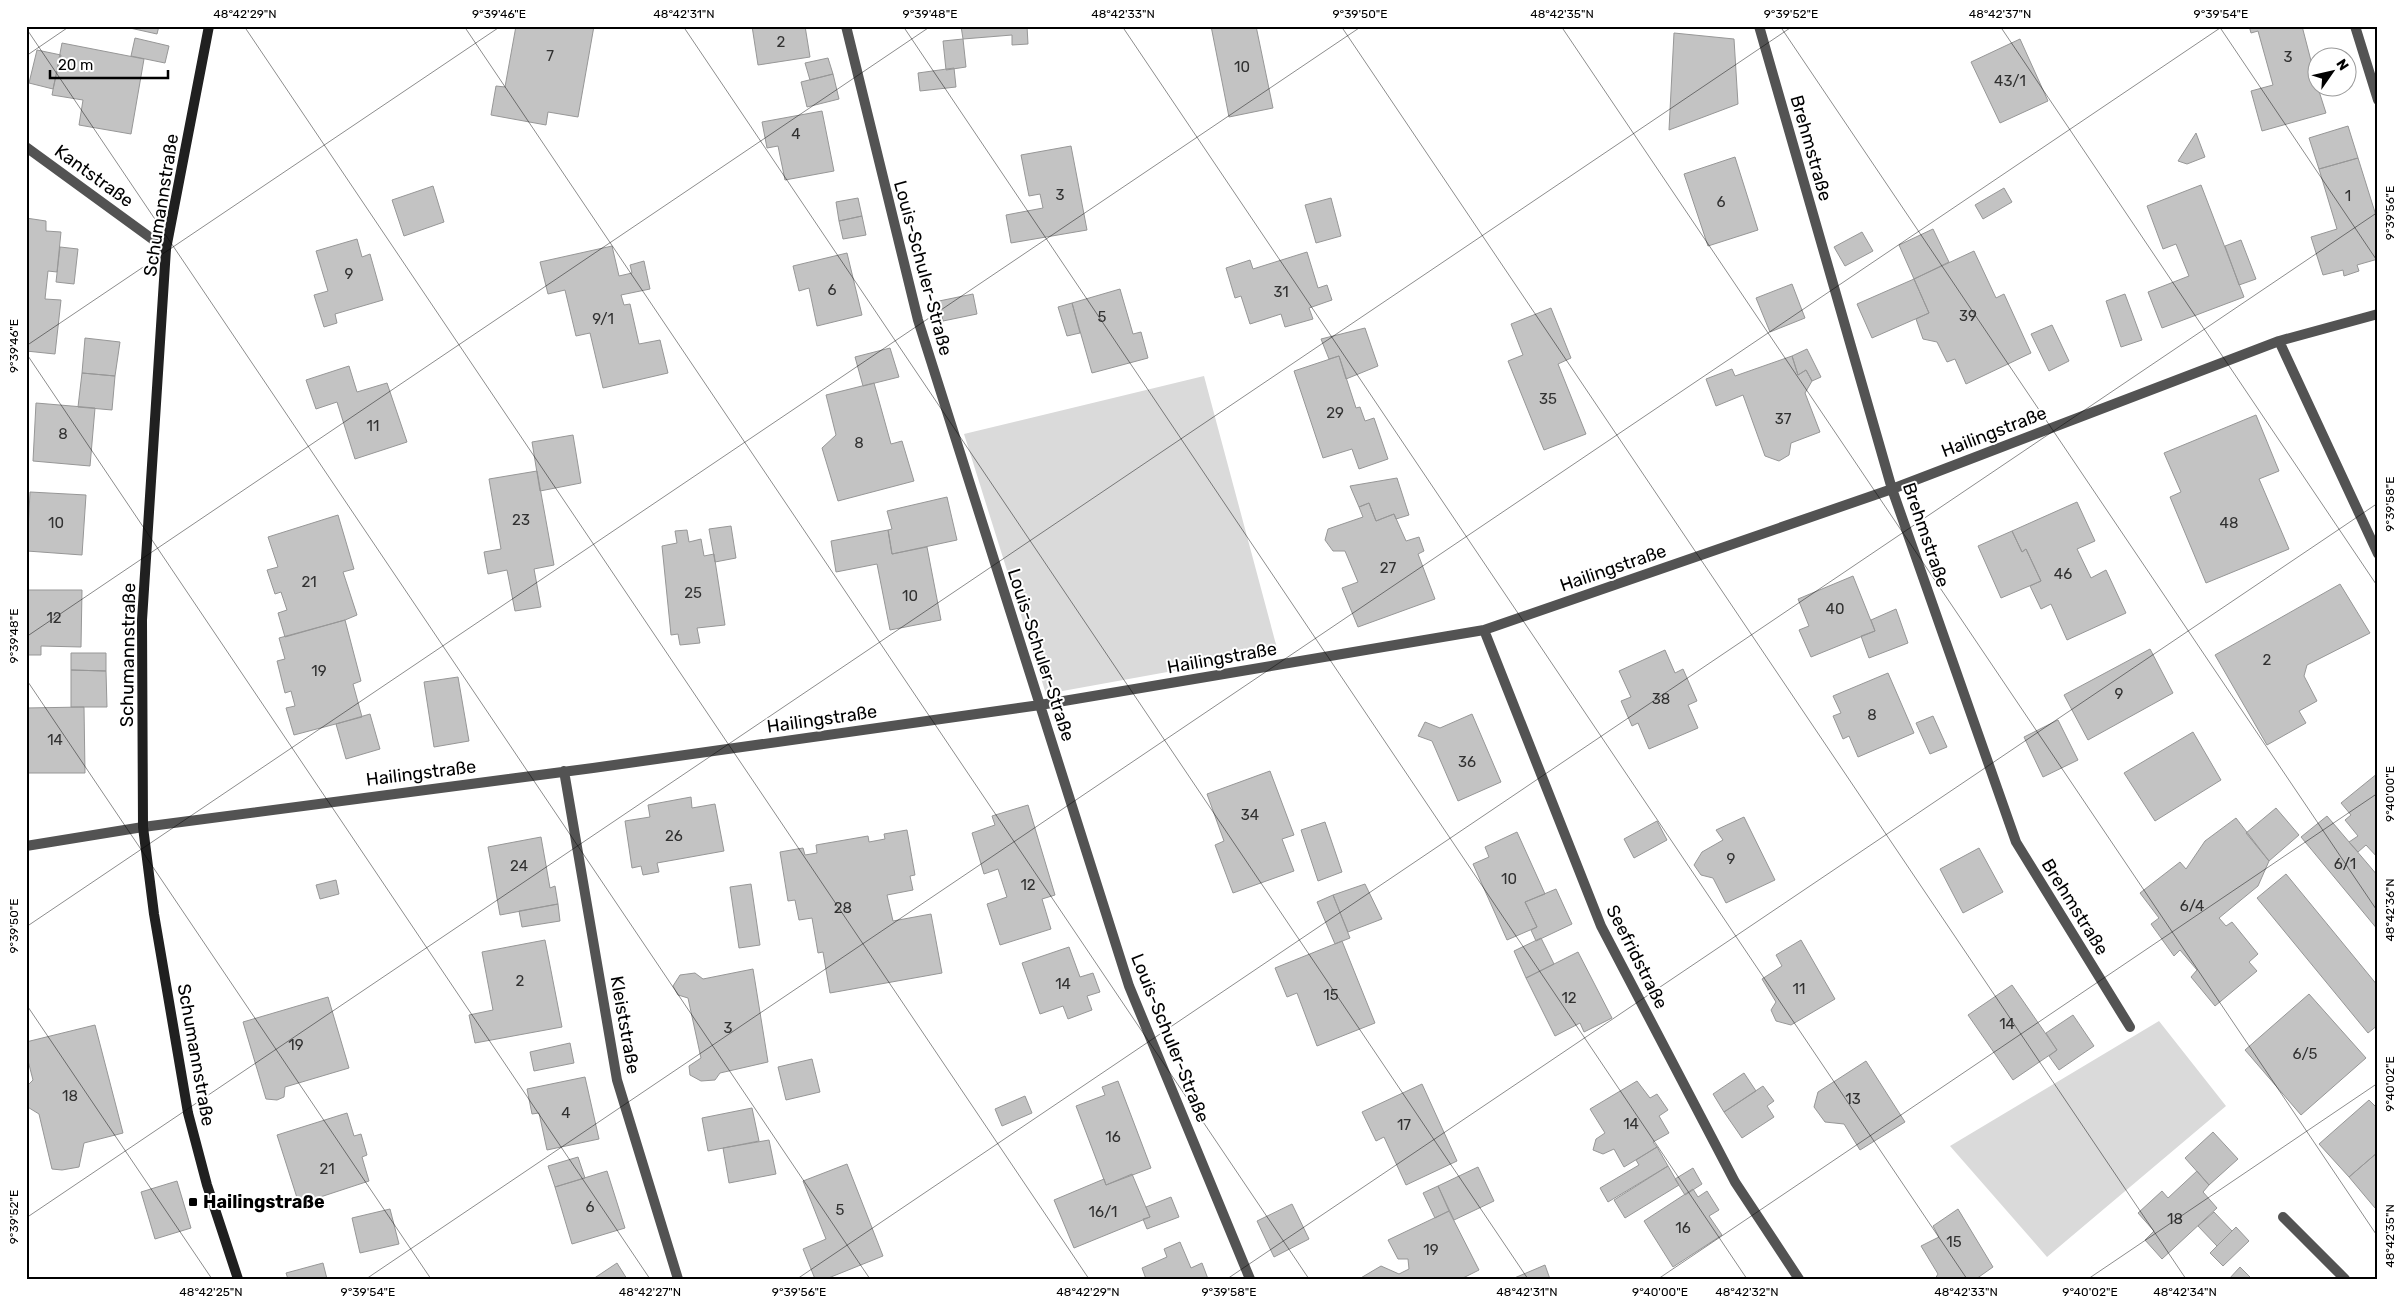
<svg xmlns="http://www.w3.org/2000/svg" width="2404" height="1305" font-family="Rubik,sans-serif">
<rect width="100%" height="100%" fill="#fff"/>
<!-- green -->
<path fill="#dadada" d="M1204 376 1278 652 1046 694 964 434Z
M2159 1021 2226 1106 2047 1257 1950 1146Z"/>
<!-- building -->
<path fill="#c3c3c3" stroke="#979797" d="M121 26H159L157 34Z
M516 26H594L578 117 548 112 546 125 491 115 496 86 505 87Z
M752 26H805L810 57 758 65Z
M961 26H1027L1028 44 1012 45V35L963 39Z
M1211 26H1256L1273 108 1229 117Z
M2249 26H2302L2316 80V88H2318L2326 113 2262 131 2251 91 2273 85 2258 31 2251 33Z
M1674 33 1734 39 1738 104 1669 130Z
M135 38 169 46 165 63 131 56Z
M963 39 966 67 946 70 943 41Z
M2020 39 2048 101 2000 123 1971 62Z
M62 43 144 59 131 134 79 125 83 100 52 95Z
M37 50 61 55 53 89 29 83Z
M828 58 833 74 810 80 805 63Z
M954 68 956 87 920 91 918 73Z
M833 74 839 99 807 107 801 82Z
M822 111 834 171 785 180 778 146 767 148 762 122Z
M2348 126 2358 158 2319 169 2309 138Z
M2196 133 2205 157 2187 164 2178 161Z
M1071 146 1087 230 1011 243 1006 215 1043 208 1040 194 1029 196 1021 155Z
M1735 157 1758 230 1708 246 1684 174Z
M2358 158 2378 222V259L2357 265 2359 271 2344 276 2343 270 2323 275 2311 237 2337 229 2319 169Z
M2201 185 2244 297 2162 328 2148 292 2189 276 2176 244 2163 249 2147 206Z
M433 186 444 222 404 236 392 200Z
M2004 188 2012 202 1983 219 1975 205Z
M858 198 862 216 839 221 836 202Z
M1331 198 1341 236 1316 243 1305 205Z
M862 216 866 235 843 239 839 221Z
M26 218 46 221V231L61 232 57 272 48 271 45 299 61 300 55 354 26 351Z
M1933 229 1949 262 1914 279 1899 245Z
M1862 232 1873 251 1845 266 1834 247Z
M357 239 362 257 370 254 383 300 335 314 337 323 324 327 314 295 328 291 316 251Z
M2241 240 2256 279 2239 285 2225 246Z
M612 246 619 276 632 273 630 265 644 261 650 289 621 295 624 305 630 304 639 344 660 340 668 373 603 388 590 333 576 336 565 290 548 294 540 262Z
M60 247 78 249 74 284 56 282Z
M1974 251 1996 298 2004 294 2031 353 1966 384 1955 359 1947 362 1937 342 1923 339 1916 319 1929 313 1914 279Z
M1307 252 1318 288 1327 285 1332 300 1309 308 1313 319 1285 327 1281 314 1250 324 1241 296 1235 298 1226 268 1250 260 1253 269Z
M847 253 862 315 817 326 809 288 799 291 793 266Z
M1914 279 1929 313 1872 338 1857 304Z
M1792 284 1805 318 1770 332 1756 298Z
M1120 289 1133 334 1141 332 1148 358 1092 373 1072 303Z
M973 294 977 314 943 321 939 301Z
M2125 294 2142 340 2121 347 2106 301Z
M1072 303 1080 333 1067 336 1058 307Z
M1551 308 1571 358 1558 364 1586 434 1544 450 1508 361 1523 355 1511 324Z
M2052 325 2069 361 2049 371 2031 334Z
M1365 328 1378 366 1346 379 1339 356 1329 359 1321 339Z
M85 338 120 342 115 376 82 373Z
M890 348 899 377 863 386 855 357Z
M1807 349 1821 377 1812 381 1806 370 1798 375 1792 356Z
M1339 356 1356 408 1360 407 1365 421 1374 418 1388 459 1359 469 1352 449 1323 458 1294 371Z
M1792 356 1798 375 1806 370 1812 381 1805 393 1820 432 1791 443 1789 455 1779 461 1765 456 1743 395 1716 406 1706 379 1732 369 1735 376Z
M349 366 357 392 387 383 407 442 355 459 337 402 316 409 306 380Z
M82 373 115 376 112 410 78 407Z
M874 383 891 444 902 441 914 481 838 501 822 448 836 435 826 395Z
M36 403 95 408 90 466 33 461Z
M2256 415 2279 471 2259 479 2289 549 2206 583 2170 497 2181 492 2164 453Z
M573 435 581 483 540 491 532 442Z
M537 471 554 565 534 569 541 607 515 611 507 570 488 574 484 552 501 549 489 479Z
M1397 478 1409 515 1396 519 1394 514 1376 521 1369 503 1359 507 1350 486Z
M30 492 86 495 82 555 27 551Z
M947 497 957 540 892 554 888 530 892 529 887 511Z
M2077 502 2095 541 2077 549 2091 578 2106 570 2126 613 2067 640 2051 604 2041 609 2030 586 2041 581 2026 549 2022 552 2012 531Z
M1369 503 1376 521 1394 514 1406 541 1419 537 1424 551 1418 554 1435 599 1358 627 1342 588 1358 582 1345 551H1333L1325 540 1328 529 1363 517 1359 507Z
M338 515 354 569 343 572 357 615 345 620 285 637 278 613 287 610 281 592 275 594 267 570 278 567 268 537Z
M731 526 736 558 715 562 709 529Z
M687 530 689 542 701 539 704 556 714 554 725 625 697 628 700 643 680 645 678 634 671 635 662 546 677 543 675 531Z
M888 530 892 554 927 547 941 620 890 630 877 564 836 572 831 541Z
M2012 531 2022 552 2026 549 2041 581 2001 598 1978 546Z
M1853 576 1875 631 1811 657 1799 630 1809 626 1798 599Z
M2340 584 2370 633 2307 665 2304 676 2317 701 2299 711 2306 723 2267 745 2215 655Z
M26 590H82L81 647 41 646V655H26Z
M1896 609 1908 643 1869 658 1861 636 1875 631 1871 620Z
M345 620 361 681 353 684 362 717 294 735 286 708 295 706 291 691 285 693 277 661 285 659 279 638Z
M2150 649 2173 693 2088 740 2064 695Z
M1665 650 1675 673 1683 669 1697 701 1688 705 1698 728 1649 749 1638 723 1632 726 1621 701 1631 697 1619 671Z
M71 653H106V671L71 670Z
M71 670 106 671 107 707H71Z
M1888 673 1914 733 1858 757 1849 736 1843 739 1833 716 1841 713 1833 696Z
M458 677 469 741 434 747 424 682Z
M84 707 85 773H26V708Z
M370 714 380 749 346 759 336 724Z
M1472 714 1501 782 1458 801 1432 741 1418 736 1425 722 1440 728Z
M1933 716 1947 747 1930 754 1916 723Z
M2058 720 2078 760 2043 777 2024 737Z
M2193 732 2221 780 2155 821 2124 773Z
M1270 771 1294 835 1282 839 1294 871 1233 893 1215 845 1224 841 1207 794Z
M2378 773V858L2366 845 2358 852 2349 842 2358 836 2345 820 2351 815 2341 803Z
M691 797 692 808 715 804 724 851 657 863 659 872 643 875 641 866 632 868 625 821 650 817 648 805Z
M1028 805 1055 895 1042 899 1051 929 1000 945 987 904 1007 897 998 869 984 874 972 833 995 825 992 816Z
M2276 808 2299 835 2269 861 2246 833Z
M2327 816 2378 876V930L2301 837Z
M1744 817 1775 880 1726 903 1713 878 1701 875 1694 865 1702 852 1723 840 1716 830Z
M2236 818 2269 861 2258 886 2219 918 2226 926 2232 922 2258 954 2249 962 2257 971 2215 1006 2191 977 2197 970 2180 950 2174 956 2151 924 2159 918 2140 893 2180 862 2186 869 2205 841Z
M1657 821 1667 840 1634 858 1624 839Z
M1325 822 1342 872 1318 881 1301 830Z
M907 830 915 875 910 876 913 890 887 895 893 921 931 914 942 973 830 993 823 952 818 953 812 918 799 920 795 900 788 901 780 852 803 848 805 855 817 853 816 845 868 836 869 842 885 839 884 834Z
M1517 832 1545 894 1525 902 1537 927 1507 940 1473 864 1489 857 1485 847Z
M541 837 550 888 555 886 558 904 500 915 488 847Z
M1979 848 2003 892 1963 913 1940 869Z
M2286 874 2378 986V1025L2368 1033 2257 898Z
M336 880 339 894 320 899 316 885Z
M751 884 760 945 739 948 730 887Z
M1365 884 1382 919 1348 932 1333 895Z
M1556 889 1572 924 1536 941 1531 930 1537 927 1525 902Z
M1333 895 1350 938 1335 944 1317 902Z
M558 904 560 921 522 927 519 911Z
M1541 938 1554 964 1526 978 1514 951Z
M545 940 562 1027 475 1043 469 1015 493 1010 482 952Z
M1801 940 1835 999 1791 1025 1776 1021 1771 1010 1776 1002 1762 979 1782 966 1776 955Z
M1342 941 1375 1023 1317 1046 1297 993 1287 997 1275 968Z
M1069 947 1080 977 1093 973 1100 992 1087 996 1092 1010 1068 1019 1063 1006 1040 1014 1022 963Z
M1578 952 1612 1018 1584 1032 1580 1023 1555 1036 1526 978Z
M753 969 768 1062 720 1073 715 1080 701 1081 690 1075 689 1066 701 1058 688 998 678 995 673 986 680 975 695 973 703 979Z
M2012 985 2057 1050 2013 1080 1968 1015Z
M2309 994 2366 1058 2301 1115 2245 1050Z
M328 997 349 1068 285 1087 284 1097 277 1100 266 1099 243 1022Z
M2073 1015 2094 1046 2059 1070 2049 1056 2057 1050 2046 1033Z
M95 1025 123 1133 84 1143 79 1167 62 1170 52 1169 39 1114 26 1106V1087L33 1080 26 1053V1042Z
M570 1043 574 1063 534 1071 530 1052Z
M812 1059 820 1092 786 1100 778 1067Z
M1866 1061 1905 1122 1860 1150 1844 1124 1825 1122 1814 1107 1818 1092Z
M1744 1073 1756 1091 1724 1112 1713 1094Z
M585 1077 599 1139 547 1150 539 1113 532 1114 527 1089Z
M1118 1081 1151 1168 1106 1185 1076 1106 1105 1095 1102 1087Z
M1637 1081 1650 1098 1657 1094 1668 1110 1659 1116 1669 1133 1653 1142 1657 1147 1624 1167 1614 1149 1603 1154 1593 1150 1596 1139 1605 1133 1590 1109Z
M1422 1084 1457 1161 1406 1185 1384 1137 1376 1141 1362 1112Z
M1763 1086 1774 1101 1767 1106 1774 1117 1742 1138 1724 1112Z
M1025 1096 1032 1113 1002 1126 995 1109Z
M2369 1100 2378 1109V1152L2349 1177 2319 1144Z
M752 1108 759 1141 708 1151 702 1118Z
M347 1113 354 1136 361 1134 367 1155 362 1157 369 1181 299 1204 277 1135Z
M2213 1132 2238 1159 2209 1185 2185 1158Z
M769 1140 776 1174 729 1183 723 1148Z
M1657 1147 1668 1166 1608 1202 1600 1188 1639 1165 1636 1160Z
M2378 1152V1206L2375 1208 2349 1177Z
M578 1157 585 1178 555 1187 548 1166Z
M847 1164 883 1256 826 1279H815L803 1249 826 1239 803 1181Z
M1668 1166 1679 1185 1625 1218 1614 1200Z
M1478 1167 1494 1201 1454 1220 1438 1186Z
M1693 1168 1702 1184 1685 1195 1675 1179Z
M607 1171 625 1228 572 1244 555 1187Z
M2197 1171 2209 1185 2203 1192 2217 1208 2162 1259 2145 1240 2154 1231 2138 1213 2162 1191 2168 1198Z
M1132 1174 1150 1217 1074 1248 1054 1200 1104 1179 1106 1185Z
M177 1181 191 1228 155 1239 141 1192Z
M1438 1186 1449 1211 1435 1218 1423 1193Z
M1693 1189 1698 1197 1707 1191 1719 1210 1709 1216 1722 1235 1673 1267 1644 1221Z
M1171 1197 1179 1217 1147 1229 1143 1219 1150 1217 1146 1207Z
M1292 1204 1309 1239 1274 1257 1257 1221Z
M390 1209 399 1244 360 1253 352 1218Z
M1958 1209 1993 1267 1976 1279H1935L1938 1274 1921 1246 1939 1237 1933 1226Z
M1449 1211 1479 1270 1461 1279H1359L1381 1266 1399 1274 1409 1269 1408 1259H1398L1388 1240Z
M2214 1212 2232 1231 2217 1246 2198 1226Z
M2236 1227 2249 1241 2223 1266 2210 1253Z
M1180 1242 1191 1268 1202 1263 1208 1279H1146L1142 1268 1167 1257 1164 1249Z
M323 1263 327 1279H288L286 1273Z
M617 1263 627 1279H593Z
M1545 1265 1550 1279H1512Z
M2240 1267 2252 1279H2229Z"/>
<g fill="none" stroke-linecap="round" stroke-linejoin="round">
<!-- street -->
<path stroke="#535353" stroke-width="10" d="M846 26 918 320 1129 986 1250 1279
M1759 26 1892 489 2016 842 2130 1027
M2355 26 2378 100
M26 147 166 249
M2279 341 2378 554
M1484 630 1601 926 1735 1182 1799 1279
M564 771 617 1080 678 1279
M26 846 143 827 593 768 1040 705 1484 630 1892 489 2279 341 2378 314
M2283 1217 2345 1279"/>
<!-- secondary -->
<path stroke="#202020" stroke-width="10" d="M209 26 166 249 142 620 143 827 154 914 188 1113 207 1185 238 1279"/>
</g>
<!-- ticks -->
<path fill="none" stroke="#000" stroke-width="1" stroke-opacity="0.45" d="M244 26 1089 1279M464 26 1309 1279M683 26 1528 1279M903 26 1747 1279M1122 26 1967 1279M1341 26 2186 1279M1561 26 2378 1237M1780 26 2378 912M2000 26 2378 587M2219 26 2378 262M26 28 870 1279M26 56 70 26M26 346 501 26M26 353 650 1279M26 637 931 26M26 679 431 1279M26 927 1362 26M26 1004 212 1279M26 1218 1793 26M366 1279 2223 26M797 1279 2378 212M1227 1279 2378 503M1658 1279 2378 793M2088 1279 2378 1083"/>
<!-- markers -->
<rect fill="#000" stroke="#fff" stroke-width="2" x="188" y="1197" width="10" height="10" rx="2.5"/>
<g text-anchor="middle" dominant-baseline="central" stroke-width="4" stroke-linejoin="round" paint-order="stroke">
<!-- number labels -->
<g font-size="15" fill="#313131">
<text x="781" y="42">2</text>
<text x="550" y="56">7</text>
<text x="2288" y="57">3</text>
<text x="1242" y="67">10</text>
<text x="2010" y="81">43/1</text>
<text x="796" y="134">4</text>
<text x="1060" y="195">3</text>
<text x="2348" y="196">1</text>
<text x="1721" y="202">6</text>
<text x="349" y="274">9</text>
<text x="832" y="290">6</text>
<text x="1281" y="292">31</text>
<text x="1968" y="316">39</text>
<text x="1102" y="317">5</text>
<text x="603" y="319">9/1</text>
<text x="1548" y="399">35</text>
<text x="1335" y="413">29</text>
<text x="1783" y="419">37</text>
<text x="373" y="426">11</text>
<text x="63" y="434">8</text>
<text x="859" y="443">8</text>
<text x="521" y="520">23</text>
<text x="56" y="523">10</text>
<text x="2229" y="523">48</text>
<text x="1388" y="568">27</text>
<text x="2063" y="574">46</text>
<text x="309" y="582">21</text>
<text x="693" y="593">25</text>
<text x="910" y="596">10</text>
<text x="1835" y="609">40</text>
<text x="54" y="618">12</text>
<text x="2267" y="660">2</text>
<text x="319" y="671">19</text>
<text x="2119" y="694">9</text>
<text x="1661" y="699">38</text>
<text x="1872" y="715">8</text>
<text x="55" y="740">14</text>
<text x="1467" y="762">36</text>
<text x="1250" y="815">34</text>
<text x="674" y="836">26</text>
<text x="1731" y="859">9</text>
<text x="2345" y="864">6/1</text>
<text x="519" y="866">24</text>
<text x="1509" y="879">10</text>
<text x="1028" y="885">12</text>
<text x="2192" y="906">6/4</text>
<text x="843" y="908">28</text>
<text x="520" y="981">2</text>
<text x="1063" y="984">14</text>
<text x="1799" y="989">11</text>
<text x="1331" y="995">15</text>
<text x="1569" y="998">12</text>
<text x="2007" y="1024">14</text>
<text x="728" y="1028">3</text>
<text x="296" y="1045">19</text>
<text x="2305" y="1054">6/5</text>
<text x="70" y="1096">18</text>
<text x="1853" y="1099">13</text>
<text x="566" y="1113">4</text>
<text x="1631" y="1124">14</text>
<text x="1404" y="1125">17</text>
<text x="1113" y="1137">16</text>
<text x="327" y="1169">21</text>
<text x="590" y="1207">6</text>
<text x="840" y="1210">5</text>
<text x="1103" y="1212">16/1</text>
<text x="2175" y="1219">18</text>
<text x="1683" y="1228">16</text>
<text x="1954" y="1242">15</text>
<text x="1431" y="1250">19</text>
</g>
<!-- street labels -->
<g font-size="18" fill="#000" stroke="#fff">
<text transform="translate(1811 148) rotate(74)">Brehmstraße</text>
<text transform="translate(94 176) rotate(36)">Kantstraße</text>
<text transform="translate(161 205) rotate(-81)">Schumannstraße</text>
<text transform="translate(923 268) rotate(75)">Louis-Schuler-Straße</text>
<text transform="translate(1994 432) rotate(-21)">Hailingstraße</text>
<text transform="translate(1926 535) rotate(71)">Brehmstraße</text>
<text transform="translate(1613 568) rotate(-19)">Hailingstraße</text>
<text transform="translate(128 655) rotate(-89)">Schumannstraße</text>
<text transform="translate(1041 655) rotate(72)">Louis-Schuler-Straße</text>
<text transform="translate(1222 658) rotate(-10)">Hailingstraße</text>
<text transform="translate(822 719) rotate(-8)">Hailingstraße</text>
<text transform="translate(421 773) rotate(-7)">Hailingstraße</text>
<text transform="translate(2075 907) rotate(58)">Brehmstraße</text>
<text transform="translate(1637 957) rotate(63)">Seefridstraße</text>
<text transform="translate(625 1025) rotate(80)">Kleiststraße</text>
<text transform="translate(1170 1038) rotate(68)">Louis-Schuler-Straße</text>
<text transform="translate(196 1055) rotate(80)">Schumannstraße</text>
</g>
<!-- poi labels -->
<g font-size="18" font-weight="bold" fill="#000" stroke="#fff" text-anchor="start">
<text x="203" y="1202">Hailingstraße</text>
</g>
</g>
<!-- border -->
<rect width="2404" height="1305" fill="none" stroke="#ffffff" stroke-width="55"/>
<!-- north arrow -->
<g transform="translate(2332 72) rotate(56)"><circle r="24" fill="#ffffff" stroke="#999999"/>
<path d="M0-4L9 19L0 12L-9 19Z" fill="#000000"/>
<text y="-8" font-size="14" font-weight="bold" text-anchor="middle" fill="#000000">N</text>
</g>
<!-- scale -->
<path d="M50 70v8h118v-8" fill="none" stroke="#000000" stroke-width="2.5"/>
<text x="58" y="70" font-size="15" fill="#000000" stroke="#ffffff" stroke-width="4" paint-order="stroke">20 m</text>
<rect x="28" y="28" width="2348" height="1250" fill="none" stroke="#000" stroke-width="2"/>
<g font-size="12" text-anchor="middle" fill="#000">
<text x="245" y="18">48°42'29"N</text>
<text x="499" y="18">9°39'46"E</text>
<text x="684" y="18">48°42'31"N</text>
<text x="930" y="18">9°39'48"E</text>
<text x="1123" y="18">48°42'33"N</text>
<text x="1360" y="18">9°39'50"E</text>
<text x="1562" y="18">48°42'35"N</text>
<text x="1791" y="18">9°39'52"E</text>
<text x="2000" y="18">48°42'37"N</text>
<text x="2221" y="18">9°39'54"E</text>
<text transform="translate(2390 213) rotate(-90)" y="4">9°39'56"E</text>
<text transform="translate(14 346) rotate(-90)" y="4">9°39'46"E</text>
<text transform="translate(2390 504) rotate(-90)" y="4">9°39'58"E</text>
<text transform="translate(14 636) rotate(-90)" y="4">9°39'48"E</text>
<text transform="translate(2390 794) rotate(-90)" y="4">9°40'00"E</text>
<text transform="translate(2390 910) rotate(-90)" y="4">48°42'36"N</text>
<text transform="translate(14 926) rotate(-90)" y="4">9°39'50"E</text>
<text transform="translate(2390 1084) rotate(-90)" y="4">9°40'02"E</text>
<text transform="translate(14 1217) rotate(-90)" y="4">9°39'52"E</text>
<text transform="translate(2390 1236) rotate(-90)" y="4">48°42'35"N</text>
<text x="211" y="1296">48°42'25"N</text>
<text x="368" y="1296">9°39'54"E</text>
<text x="650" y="1296">48°42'27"N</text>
<text x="799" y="1296">9°39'56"E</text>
<text x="1088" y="1296">48°42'29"N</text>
<text x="1229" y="1296">9°39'58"E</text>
<text x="1527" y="1296">48°42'31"N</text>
<text x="1660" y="1296">9°40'00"E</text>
<text x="1747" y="1296">48°42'32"N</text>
<text x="1966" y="1296">48°42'33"N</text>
<text x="2090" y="1296">9°40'02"E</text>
<text x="2185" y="1296">48°42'34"N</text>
</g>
</svg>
